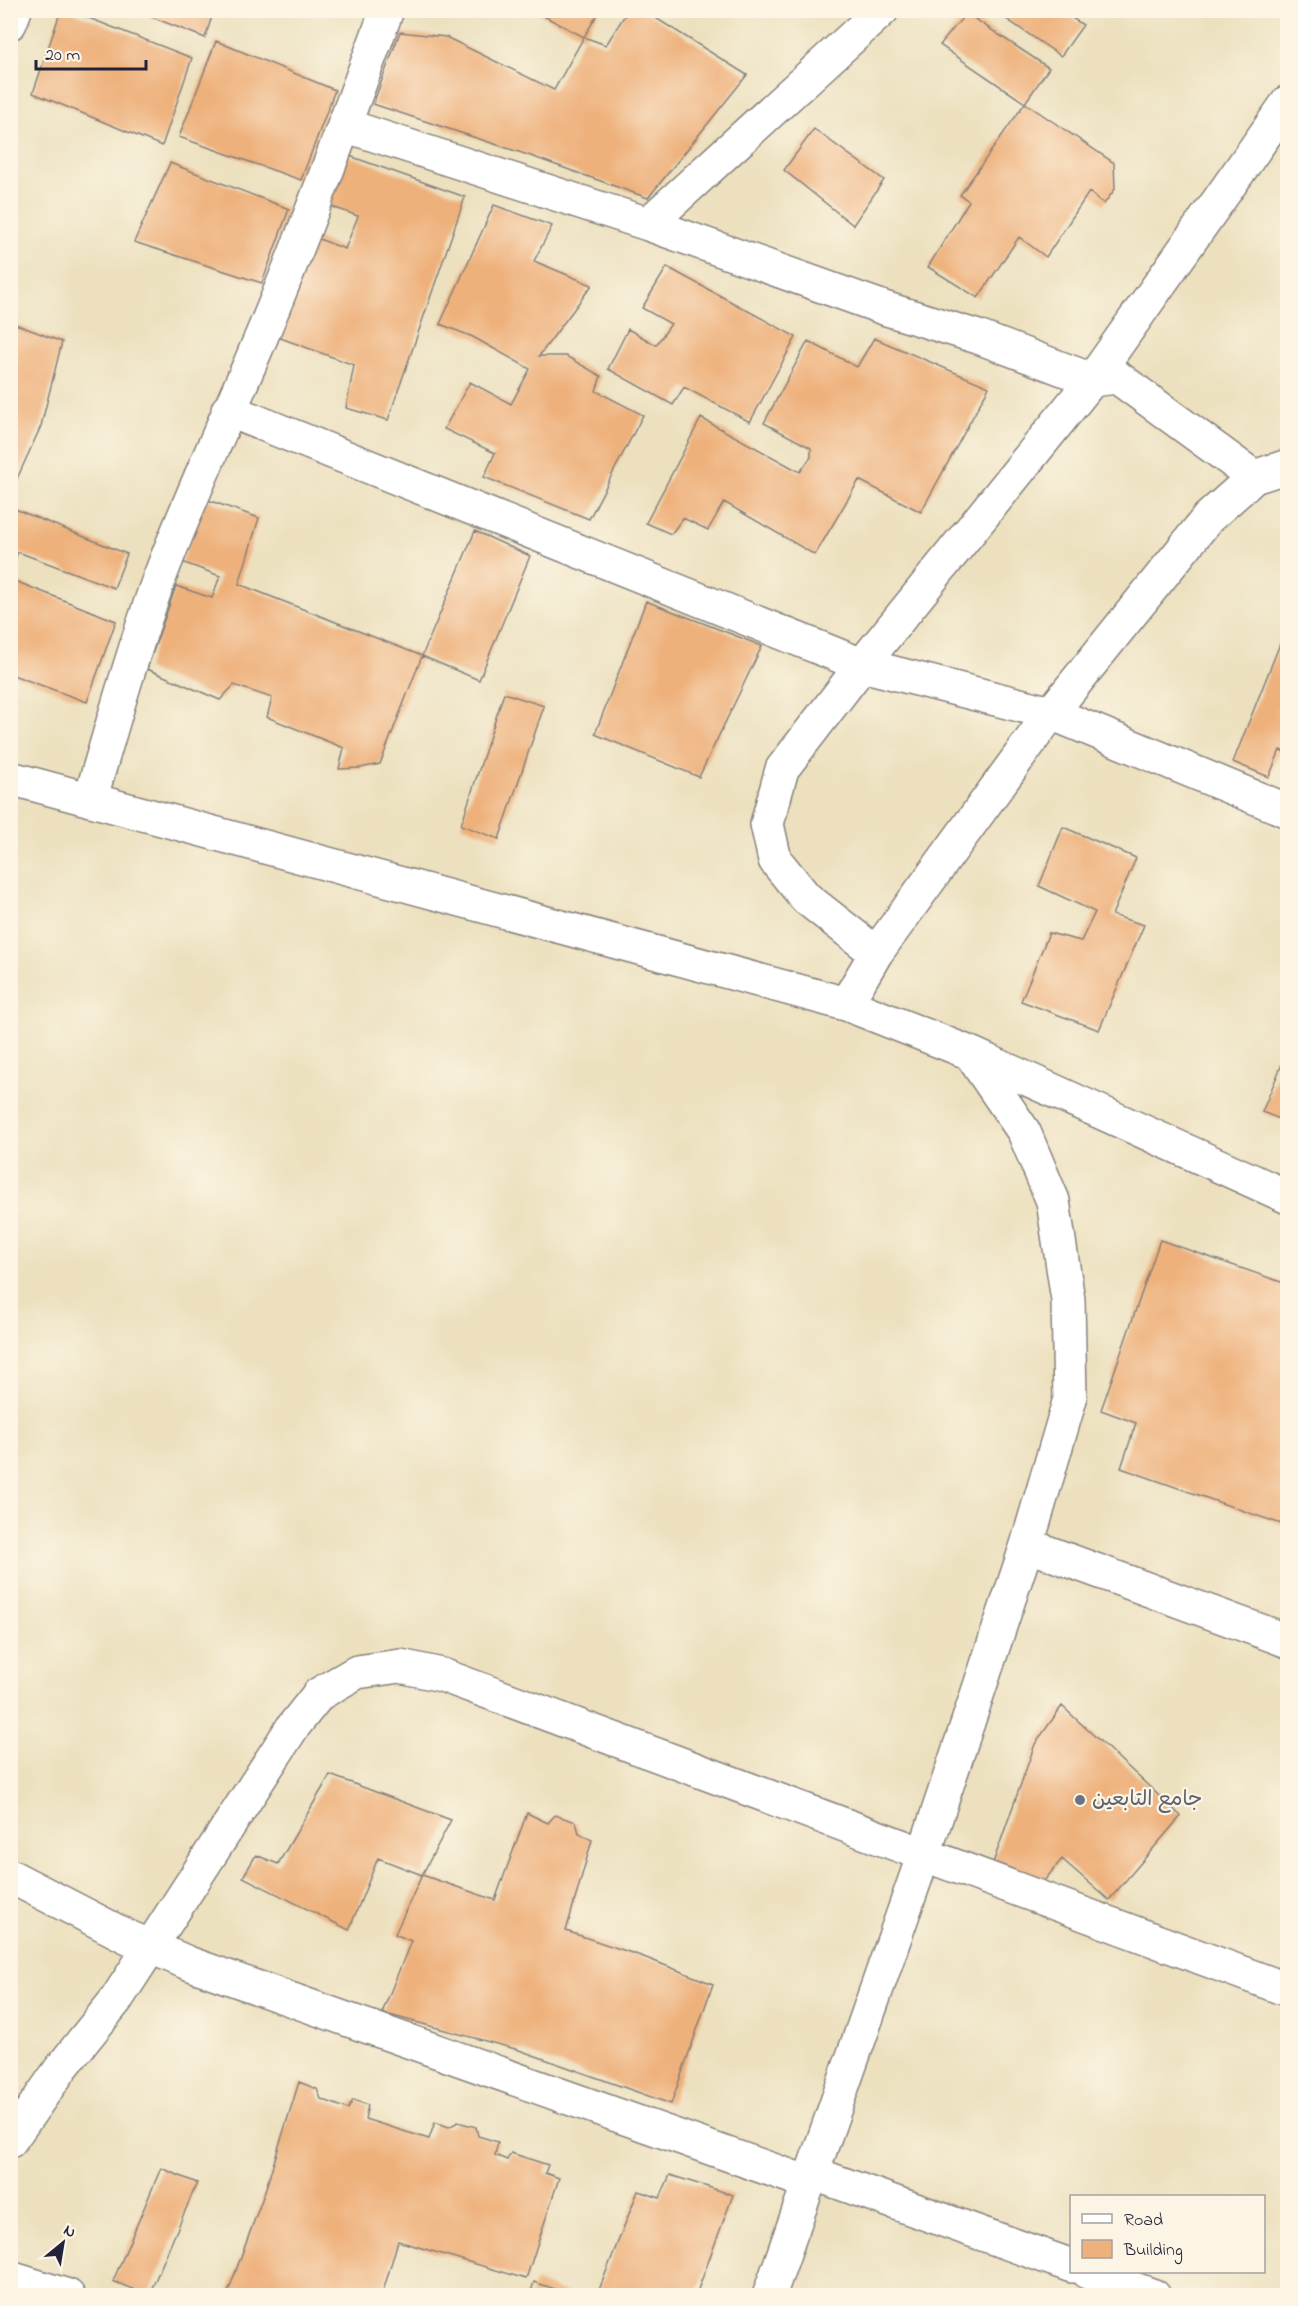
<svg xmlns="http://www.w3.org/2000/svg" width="1298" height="2306" font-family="'Indie Flower','Playpen Sans Arabic',sans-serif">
<rect width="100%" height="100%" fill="#fcf5e5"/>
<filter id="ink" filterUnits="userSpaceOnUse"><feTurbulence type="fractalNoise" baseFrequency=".0167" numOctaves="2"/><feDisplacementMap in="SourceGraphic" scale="12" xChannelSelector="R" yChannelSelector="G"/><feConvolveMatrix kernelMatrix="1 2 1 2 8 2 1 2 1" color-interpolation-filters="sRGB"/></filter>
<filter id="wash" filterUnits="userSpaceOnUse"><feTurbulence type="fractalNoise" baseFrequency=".008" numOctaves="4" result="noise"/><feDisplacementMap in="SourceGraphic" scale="24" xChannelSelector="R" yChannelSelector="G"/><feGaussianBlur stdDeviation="1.35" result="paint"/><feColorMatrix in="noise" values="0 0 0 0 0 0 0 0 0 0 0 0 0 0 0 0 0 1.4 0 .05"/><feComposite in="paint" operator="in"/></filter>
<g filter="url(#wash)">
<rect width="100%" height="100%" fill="#ece0be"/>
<g id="blocks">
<!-- building -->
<path fill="#eeb17b" d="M61 10H68L192 58 162 146 33 93Z
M134 10H214L205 38Z
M532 10H600L584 37Z
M628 10H643L747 75 648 198 528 155 373 104 400 32 446 37 554 90 584 37 606 45Z
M993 10H1060L1083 25 1061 56Z
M966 13 1049 68 1025 103 940 45Z
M216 41 335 90 301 180 179 137Z
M1025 103 1114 163 1115 189 1104 204 1089 192 1046 257 1019 237 978 298 928 267 969 201 960 195Z
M814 129 884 180 853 225 784 170Z
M344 154 465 197 388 420 346 408 354 365 275 336 309 235 345 249 358 216 324 204Z
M170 163 289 209 262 283 134 242Z
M494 205 552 226 534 261 592 285 539 356H566L601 376 596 391 643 415 589 519 484 477 495 453 444 429 470 382 511 404 530 369 473 337 440 324Z
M667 267 796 337 750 422 684 387 673 405 608 369 628 329 656 345 671 324 642 308Z
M10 322 62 342 41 426 10 494Z
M874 338 989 387 921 512 859 480 815 555 724 502 708 530 683 518 671 534 646 523 701 418 800 472 811 457V448L764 423 808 341 857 367Z
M205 499 259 518 239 584 422 656 380 764 360 768 339 769 344 748 267 717 272 698 234 685 220 700 147 669 176 586 212 598 220 576 182 562Z
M10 507 127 554 114 588 18 552 10 572Z
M475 531 530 556 479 680 422 656Z
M10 579 116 621 87 702 10 674Z
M646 601 762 646 699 777 595 734Z
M1287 626V753L1280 750 1269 777 1233 762Z
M504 693 544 706 499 839 461 825Z
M1063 827 1136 858 1112 915 1144 925 1099 1030 1021 1001 1049 933 1081 941 1095 912 1039 886Z
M1287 1052V1122L1262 1112Z
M1160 1240 1287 1284V1526L1121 1468 1136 1423 1101 1410Z
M1062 1706 1181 1816 1109 1900 1062 1859 1039 1887 993 1863 1035 1744Z
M330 1775 451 1820 422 1875 378 1858 349 1930 243 1877 256 1855 278 1864Z
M527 1813 548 1823 555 1815 576 1822 579 1833 592 1840 566 1931 641 1956 713 1984 671 2104 519 2050 382 2013 411 1941 395 1934 422 1875 495 1900Z
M299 2082 317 2089 321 2099 348 2109 353 2100 368 2105 365 2119 429 2139 435 2122 449 2127 458 2122 476 2127 478 2136 498 2142 495 2155 507 2160 511 2153 548 2165 545 2173 559 2178 526 2279 398 2241 382 2295H227L264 2194Z
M161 2168 197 2183 149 2295H147L113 2281Z
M670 2175 733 2195 696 2295H597L638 2191 660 2198Z
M534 2282 567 2293 566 2295H530Z"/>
</g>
</g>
<g filter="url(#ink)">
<use href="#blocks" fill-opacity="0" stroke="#87817c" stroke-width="1.5"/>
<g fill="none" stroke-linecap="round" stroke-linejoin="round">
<defs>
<path id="minor" d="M10 23 15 10
M344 125 648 224 887 309 978 337 1092 380 1117 377 1254 477
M648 224 882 10
M228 410 862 665 1051 713 1288 811
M10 778 846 1004 970 1053 1024 1132 1053 1201 1068 1300 1070 1399 1027 1545 924 1854 769 2296
M90 800C112 727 132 652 159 579 186 507 218 437 249 366 299 249 343 129 387 10
M876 953 806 898 775 860 767 824 782 769 862 665 1092 380 1288 102
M846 1004 876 953 1051 713 1208 518 1254 477 1288 466
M970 1053 1288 1197
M1027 1545 1288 1641
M10 1876 126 1936 188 1963 809 2183
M10 2141 62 2067 116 2000 292 1728 319 1694 357 1672 400 1666 442 1675 1288 1990
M812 2173 1072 2266
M1087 2272 1154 2296
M10 2278 68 2296"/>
</defs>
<!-- minor casing -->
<use href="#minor" stroke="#87817c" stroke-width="36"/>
<!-- minor -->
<use href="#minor" stroke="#fff" stroke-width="33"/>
</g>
</g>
<!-- markers -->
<circle fill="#6b7280" stroke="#fcf5e5" stroke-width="2" cx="1080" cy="1800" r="6"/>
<g text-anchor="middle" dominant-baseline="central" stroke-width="4.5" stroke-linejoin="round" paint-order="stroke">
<!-- worship labels -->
<g font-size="21" fill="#5b616d" stroke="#fcf5e5" text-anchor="start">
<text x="1092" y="1800">جامع التابعين</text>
</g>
</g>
<!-- margin -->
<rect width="1298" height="2306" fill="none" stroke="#fcf5e5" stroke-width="36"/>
<!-- legend -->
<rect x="1070" y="2195" width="195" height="78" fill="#fcf5e5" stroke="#a5a1a1" stroke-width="1.5"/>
<rect x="1082" y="2214" width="30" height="9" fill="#ffffff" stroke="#a5a1a1" stroke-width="1.5"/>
<text x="1124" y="2225" font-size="18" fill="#22223b">Road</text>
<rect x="1082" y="2240" width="30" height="18" fill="#eeb17b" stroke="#a5a1a1" stroke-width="1.5"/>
<text x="1124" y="2255" font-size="18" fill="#22223b">Building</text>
<!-- north arrow -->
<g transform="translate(63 2243) rotate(30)" stroke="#fcf5e5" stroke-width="4.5" paint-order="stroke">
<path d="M0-4.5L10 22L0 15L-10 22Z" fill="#22223b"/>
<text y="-9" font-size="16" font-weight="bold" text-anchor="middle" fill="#22223b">N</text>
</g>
<!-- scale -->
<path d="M36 60v9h110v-9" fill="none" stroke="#22223b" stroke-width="3"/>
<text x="45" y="60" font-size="18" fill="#22223b" stroke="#fcf5e5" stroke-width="4.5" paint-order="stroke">20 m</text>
</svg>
